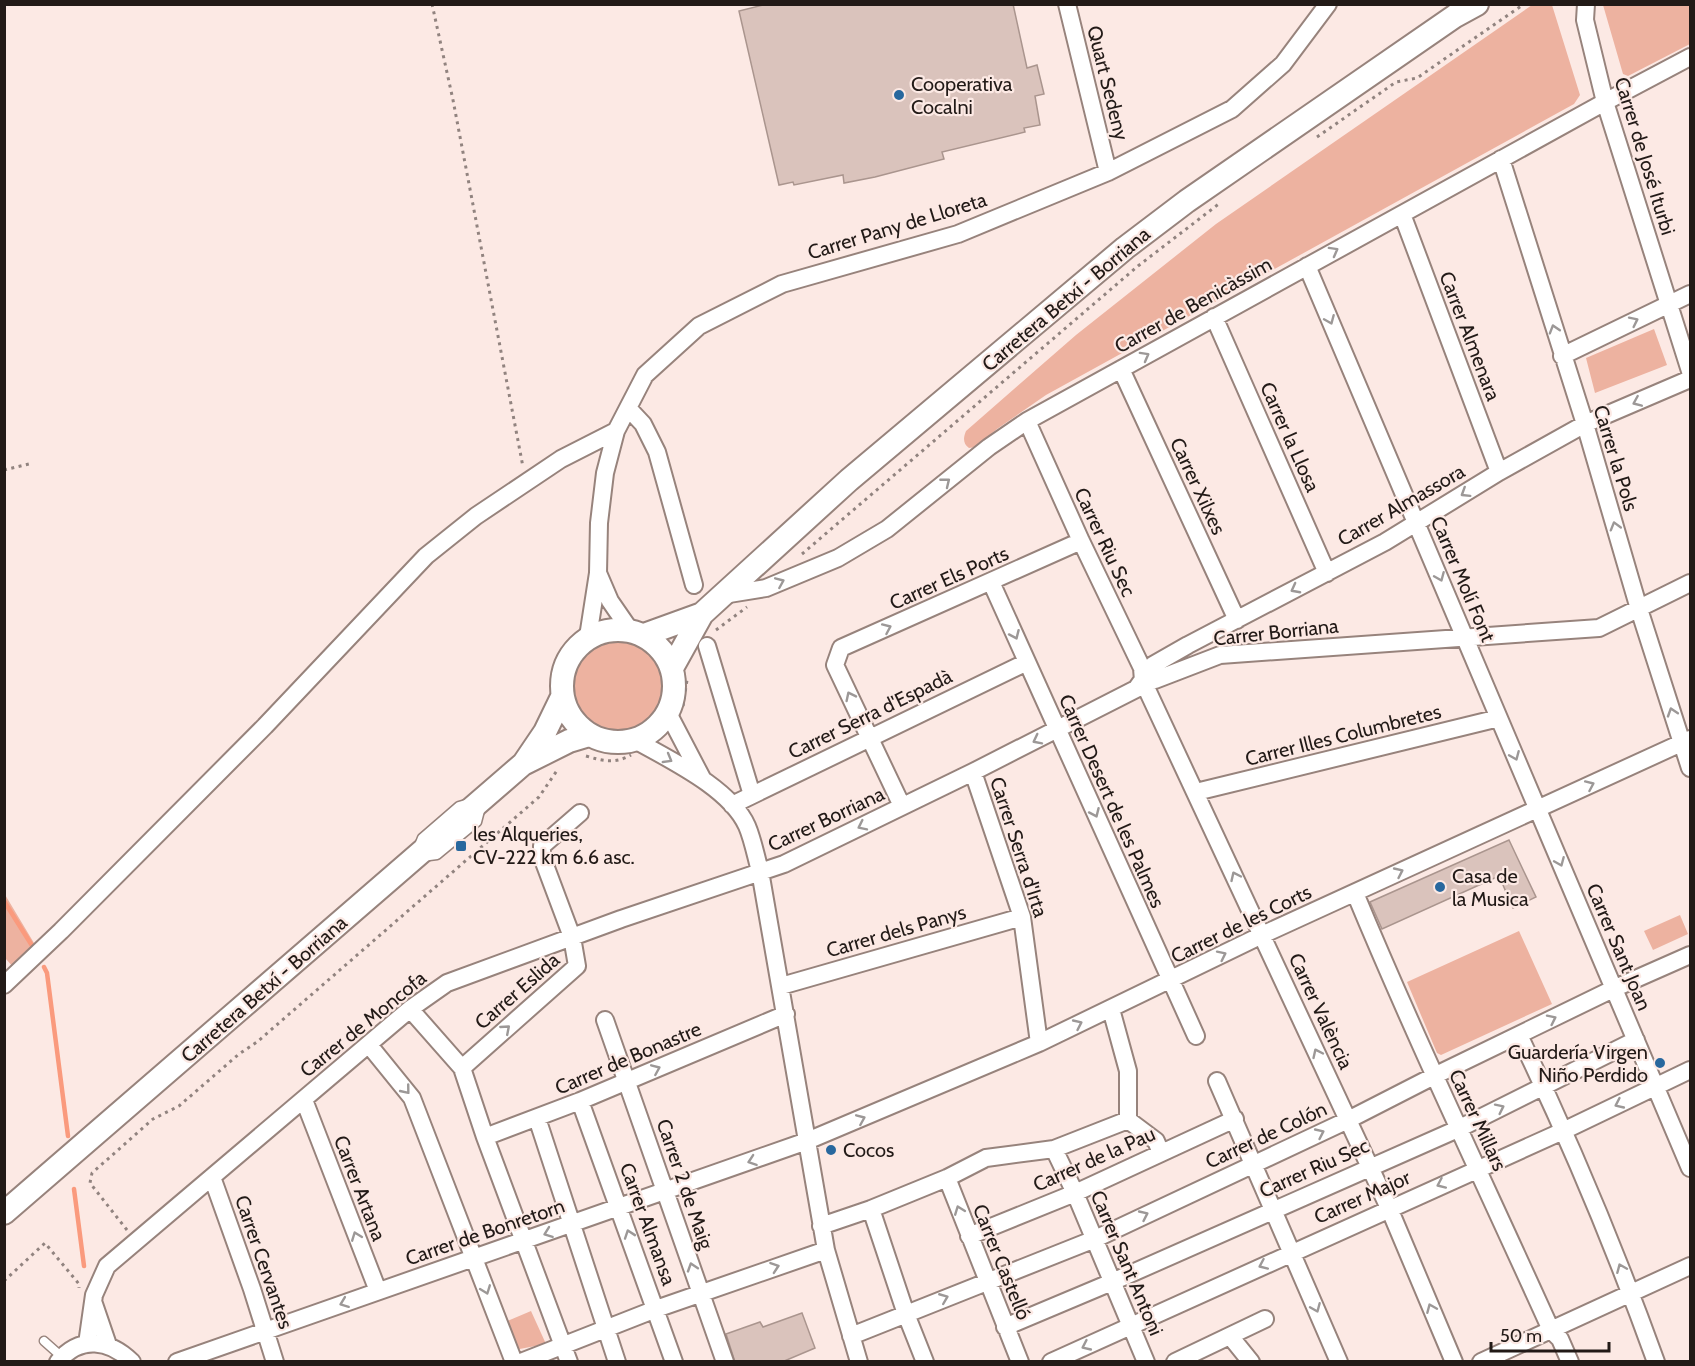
<svg xmlns="http://www.w3.org/2000/svg" width="1695" height="1366" font-family="Cabin,sans-serif">
<rect width="100%" height="100%" fill="#fce9e4"/>
<!-- green -->
<path fill="#edb2a0" d="M1532 5H1552L1580 95 1574 104 1046 395 997 429 976 447 969 448C963 444 963 438 966 431L1076 335 1216 224Z
M1603 5H1690V44L1628 76 1623 74Z
M1654 329 1667 365 1595 393 1586 358Z
M570 686a47 47 0 1 1 94 0a47 47 0 1 1-94 0Z
M4 893 37 948 15 969 5 958Z
M1680 915 1688 934 1653 950 1644 931Z
M1519 931 1552 1004 1441 1055 1437 1053 1407 982Z
M531 1311 546 1344 509 1351 500 1324Z"/>
<g fill="none" stroke-linecap="round" stroke-linejoin="round">
<!-- stream -->
<path stroke="#fa9a7d" stroke-width="4.5" d="M4 901 31 944
M44 967 47 973 68 1136
M74 1189 84 1266"/>
</g>
<!-- building -->
<path fill="#dac3bc" stroke="#aa958e" stroke-width="1.5" d="M767 4H1013L1027 68 1037 65 1044 94 1035 96 1040 125 1024 128 1025 132 942 152 944 159 875 177 844 183 843 175 794 185 793 182 779 185 739 11Z
M1509 840 1536 897 1513 908 1499 876 1382 929 1370 902Z
M802 1313 815 1348 782 1362H735L726 1334 760 1322 763 1327Z"/>
<g fill="none" stroke-linecap="round" stroke-linejoin="round">
<defs>
<path id="lane" d="M483 799 477 822 437 855 414 858 422 838 459 806Z
M44 1341 62 1357"/>
<path id="street" d="M1067 4 1108 172
M1586 4 1585 20 1605 102 1690 371
M1501 159 1585 424 1639 609 1690 768
M1402 214 1499 472
M1307 266 1690 1168
M1214 317 1327 573
M1562 356 1690 294
M1121 369 1237 620
M628 408 643 424 657 452 694 585
M1027 421 1081 541 1142 668 1143 681 1389 1208 1454 1362
M598 573 610 601 630 630
M991 582 1196 1036
M723 595 766 588 838 558 887 529 989 447 1027 421 1605 102 1690 57
M588 637 598 573 599 523 605 473 616 431 645 375 699 326 782 284 958 234 1108 172 1232 109 1283 64 1328 4
M707 646 752 795
M1143 681 1155 680 1220 655 1599 628 1690 583
M668 713 702 778
M635 740C670 760 730 788 747 826 753 840 756 857 760 871L826 1250 859 1362
M973 772 1022 917 1039 1043
M1196 792 1499 718
M732 805 1027 662
M902 806 835 665 841 648 1081 541
M1355 893C1416 1040 1485 1184 1551 1330L1560 1339 1570 1362
M4 985 61 931 265 726 426 556 476 516 561 459 616 431
M781 986 1022 917
M410 1009 462 1068 485 1137 569 1362
M605 1020 725 1362
M1519 1035C1570 1141 1616 1251 1656 1362
M369 1045 412 1098 514 1362
M462 1068 577 966 572 937 542 857V846L580 813
M1217 1081 1339 1362
M304 1100 378 1291
M580 1101 674 1362
M537 1118 617 1362
M1128 1120 1156 1141 1161 1153
M485 1137 580 1101 786 1014
M1054 1149 1075 1193 1146 1362
M212 1177 252 1289 275 1362
M947 1178 1020 1362
M871 1209 906 1314 925 1362
M821 1226 871 1209 947 1178 986 1158 1054 1149 1128 1120V1071L1111 1009
M969 1236 1075 1193 1235 1119
M94 1304 108 1345
M1005 1327 1112 1282 1460 1128 1636 1040
M851 1336 1095 1239 1348 1120 1434 1076 1613 989 1690 955
M1230 1336 1251 1362
M87 1344 94 1295 107 1266 410 1009 447 983 621 919 784 864 973 772 1136 689 1153 665 1188 645 1385 542 1499 472 1585 424 1690 379
M58 1362C80 1335 110 1340 132 1362
M177 1362 807 1141 1039 1043 1262 935 1690 739
M521 1362 656 1309 826 1250
M1051 1362 1563 1131 1690 1070
M1175 1362 1265 1319
M1481 1362 1690 1266"/>
<path id="secondary" d="M562 686a56 56 0 1 1 112 0a56 56 0 1 1-112 0Z
M644 635 702 614
M672 668 702 614 849 480 1125 248 1187 201 1455 16 1477 4
M524 763 545 732 562 697
M4 1213 523 764 569 741 589 735"/>
</defs>
<!-- lane casing -->
<use href="#lane" stroke="#97837c" stroke-width="11"/>
<!-- street casing -->
<use href="#street" stroke="#97837c" stroke-width="20"/>
<!-- secondary casing -->
<use href="#secondary" stroke="#97837c" stroke-width="26"/>
<!-- path -->
<path stroke="#91837f" stroke-width="3" stroke-dasharray="3 4.5" stroke-linecap="butt" d="M432 4 453 100 523 467
M1317 137 1396 82 1417 78 1524 4
M4 470 29 464
M802 554 1138 266 1220 203
M716 630 747 607
M683 706 687 680
M586 756C603 761 615 764 631 755
M127 1230 90 1183 92 1173 153 1119 179 1106 239 1054 257 1042 539 797 558 769
M4 1281 45 1243 79 1284V1288"/>
<!-- lane -->
<use href="#lane" stroke="#fff" stroke-width="8"/>
<!-- street -->
<use href="#street" stroke="#fff" stroke-width="16"/>
<!-- secondary -->
<use href="#secondary" stroke="#fff" stroke-width="22"/>
</g>
<!-- one-way arrows -->
<defs><path id="oneway-chevron" d="M-2-3.5L2.5 0L-2 3.5" fill="none" stroke-width="1.6" stroke-linecap="round" stroke-linejoin="round" transform="scale(1.5)"/></defs>
<g stroke="#9c9897">
<use href="#oneway-chevron" transform="translate(1334 251) rotate(-29)"/>
<use href="#oneway-chevron" transform="translate(1330 320) rotate(67)"/>
<use href="#oneway-chevron" transform="translate(1634 321) rotate(-26)"/>
<use href="#oneway-chevron" transform="translate(1554 329) rotate(-107)"/>
<use href="#oneway-chevron" transform="translate(1145 356) rotate(-29)"/>
<use href="#oneway-chevron" transform="translate(1637 402) rotate(157)"/>
<use href="#oneway-chevron" transform="translate(946 482) rotate(-39)"/>
<use href="#oneway-chevron" transform="translate(1465 493) rotate(148)"/>
<use href="#oneway-chevron" transform="translate(1615 526) rotate(-106)"/>
<use href="#oneway-chevron" transform="translate(1440 577) rotate(67)"/>
<use href="#oneway-chevron" transform="translate(780 582) rotate(-23)"/>
<use href="#oneway-chevron" transform="translate(1295 589) rotate(152)"/>
<use href="#oneway-chevron" transform="translate(887 628) rotate(-24)"/>
<use href="#oneway-chevron" transform="translate(1015 635) rotate(66)"/>
<use href="#oneway-chevron" transform="translate(850 696) rotate(-116)"/>
<use href="#oneway-chevron" transform="translate(1672 712) rotate(-108)"/>
<use href="#oneway-chevron" transform="translate(1037 740) rotate(153)"/>
<use href="#oneway-chevron" transform="translate(1515 756) rotate(67)"/>
<use href="#oneway-chevron" transform="translate(668 759) rotate(30)"/>
<use href="#oneway-chevron" transform="translate(1590 785) rotate(-24)"/>
<use href="#oneway-chevron" transform="translate(1095 813) rotate(66)"/>
<use href="#oneway-chevron" transform="translate(862 826) rotate(154)"/>
<use href="#oneway-chevron" transform="translate(1560 862) rotate(67)"/>
<use href="#oneway-chevron" transform="translate(1399 872) rotate(-25)"/>
<use href="#oneway-chevron" transform="translate(1235 876) rotate(-115)"/>
<use href="#oneway-chevron" transform="translate(1222 955) rotate(-26)"/>
<use href="#oneway-chevron" transform="translate(1552 1019) rotate(-26)"/>
<use href="#oneway-chevron" transform="translate(1078 1024) rotate(-25)"/>
<use href="#oneway-chevron" transform="translate(506 1029) rotate(-41)"/>
<use href="#oneway-chevron" transform="translate(1317 1053) rotate(-115)"/>
<use href="#oneway-chevron" transform="translate(656 1069) rotate(-23)"/>
<use href="#oneway-chevron" transform="translate(406 1090) rotate(51)"/>
<use href="#oneway-chevron" transform="translate(1619 1104) rotate(155)"/>
<use href="#oneway-chevron" transform="translate(1500 1108) rotate(-26)"/>
<use href="#oneway-chevron" transform="translate(861 1119) rotate(-23)"/>
<use href="#oneway-chevron" transform="translate(1320 1133) rotate(-25)"/>
<use href="#oneway-chevron" transform="translate(752 1161) rotate(161)"/>
<use href="#oneway-chevron" transform="translate(1441 1184) rotate(156)"/>
<use href="#oneway-chevron" transform="translate(959 1210) rotate(-111)"/>
<use href="#oneway-chevron" transform="translate(1144 1215) rotate(-25)"/>
<use href="#oneway-chevron" transform="translate(548 1233) rotate(160)"/>
<use href="#oneway-chevron" transform="translate(629 1234) rotate(-109)"/>
<use href="#oneway-chevron" transform="translate(356 1236) rotate(-111)"/>
<use href="#oneway-chevron" transform="translate(1263 1265) rotate(156)"/>
<use href="#oneway-chevron" transform="translate(692 1267) rotate(-108)"/>
<use href="#oneway-chevron" transform="translate(775 1267) rotate(-19)"/>
<use href="#oneway-chevron" transform="translate(1621 1268) rotate(-113)"/>
<use href="#oneway-chevron" transform="translate(486 1290) rotate(69)"/>
<use href="#oneway-chevron" transform="translate(944 1298) rotate(-22)"/>
<use href="#oneway-chevron" transform="translate(344 1303) rotate(159)"/>
<use href="#oneway-chevron" transform="translate(1316 1308) rotate(67)"/>
<use href="#oneway-chevron" transform="translate(1431 1308) rotate(-113)"/>
<use href="#oneway-chevron" transform="translate(1086 1346) rotate(155)"/>
</g>
<!-- markers -->
<g fill="#28689e" stroke="#fce9e4" stroke-width="2">
<circle cx="899" cy="95" r="6"/>
<rect x="455" y="840" width="12" height="12" rx="3"/>
<circle cx="1440" cy="887" r="6"/>
<circle cx="1660" cy="1063" r="6"/>
<circle cx="831" cy="1150" r="6"/>
</g>
<g text-anchor="middle" dominant-baseline="central" stroke-width="4.5" stroke-linejoin="round" paint-order="stroke">
<!-- street labels -->
<g font-size="20" fill="#221a17" stroke="#fce9e4">
<text transform="translate(1108 83) rotate(76)">Quart Sedeny</text>
<text transform="translate(1645 156) rotate(73)">Carrer de José Iturbi</text>
<text transform="translate(897 226) rotate(-17)">Carrer Pany de Lloreta</text>
<text transform="translate(1066 299) rotate(-40)">Carretera Betxí - Borriana</text>
<text transform="translate(1193 305) rotate(-29)">Carrer de Benicàssim</text>
<text transform="translate(1470 336) rotate(69)">Carrer Almenara</text>
<text transform="translate(1290 437) rotate(66)">Carrer la Llosa</text>
<text transform="translate(1616 458) rotate(73)">Carrer la Pols</text>
<text transform="translate(1198 486) rotate(65)">Carrer Xilxes</text>
<text transform="translate(1401 505) rotate(-30)">Carrer Almassora</text>
<text transform="translate(1105 542) rotate(65)">Carrer Riu Sec</text>
<text transform="translate(949 578) rotate(-24)">Carrer Els Ports</text>
<text transform="translate(1463 579) rotate(67)">Carrer Molí Font</text>
<text transform="translate(1276 632) rotate(-6)">Carrer Borriana</text>
<text transform="translate(870 714) rotate(-26)">Carrer Serra d'Espadà</text>
<text transform="translate(1343 735) rotate(-14)">Carrer Illes Columbretes</text>
<text transform="translate(1112 801) rotate(66)">Carrer Desert de les Palmes</text>
<text transform="translate(826 819) rotate(-25)">Carrer Borriana</text>
<text transform="translate(1019 847) rotate(72)">Carrer Serra d'Irta</text>
<text transform="translate(1241 924) rotate(-26)">Carrer de les Corts</text>
<text transform="translate(896 931) rotate(-16)">Carrer dels Panys</text>
<text transform="translate(1619 947) rotate(67)">Carrer Sant Joan</text>
<text transform="translate(264 989) rotate(-41)">Carretera Betxí - Borriana</text>
<text transform="translate(517 991) rotate(-41)">Carrer Eslida</text>
<text transform="translate(1321 1011) rotate(65)">Carrer València</text>
<text transform="translate(363 1024) rotate(-39)">Carrer de Moncofa</text>
<text transform="translate(628 1058) rotate(-23)">Carrer de Bonastre</text>
<text transform="translate(1478 1120) rotate(65)">Carrer Millars</text>
<text transform="translate(1266 1135) rotate(-25)">Carrer de Colón</text>
<text transform="translate(1094 1159) rotate(-24)">Carrer de la Pau</text>
<text transform="translate(1314 1168) rotate(-24)">Carrer Riu Sec</text>
<text transform="translate(685 1184) rotate(71)">Carrer 2 de Maig</text>
<text transform="translate(360 1188) rotate(69)">Carrer Artana</text>
<text transform="translate(1362 1197) rotate(-24)">Carrer Major</text>
<text transform="translate(648 1224) rotate(70)">Carrer Almansa</text>
<text transform="translate(485 1232) rotate(-19)">Carrer de Bonretorn</text>
<text transform="translate(264 1262) rotate(71)">Carrer Cervantes</text>
<text transform="translate(1002 1262) rotate(68)">Carrer Castelló</text>
<text transform="translate(1127 1263) rotate(67)">Carrer Sant Antoni</text>
</g>
<!-- poi labels -->
<g font-size="20" fill="#221a17" stroke="#fce9e4" text-anchor="start">
<text x="911" y="84">Cooperativa<tspan x="911" dy="23">Cocalni</tspan></text>
<text x="473" y="834">les Alqueries,<tspan x="473" dy="23">CV-222 km 6.6 asc.</tspan></text>
<text x="1452" y="876">Casa de<tspan x="1452" dy="23">la Musica</tspan></text>
<text x="1648" y="1052" text-anchor="end">Guardería Virgen<tspan x="1648" dy="23">Niño Perdido</tspan></text>
<text x="843" y="1150">Cocos</text>
</g>
</g>
<!-- border -->
<rect width="1695" height="1366" fill="none" stroke="#221a17" stroke-width="12"/>
<!-- scale -->
<path d="M1491 1342v9h118v-9" fill="none" stroke="#221a17" stroke-width="3"/>
<text x="1500" y="1342" font-size="18" fill="#221a17" stroke="#fce9e4" stroke-width="4.5" paint-order="stroke">50 m</text>
</svg>
